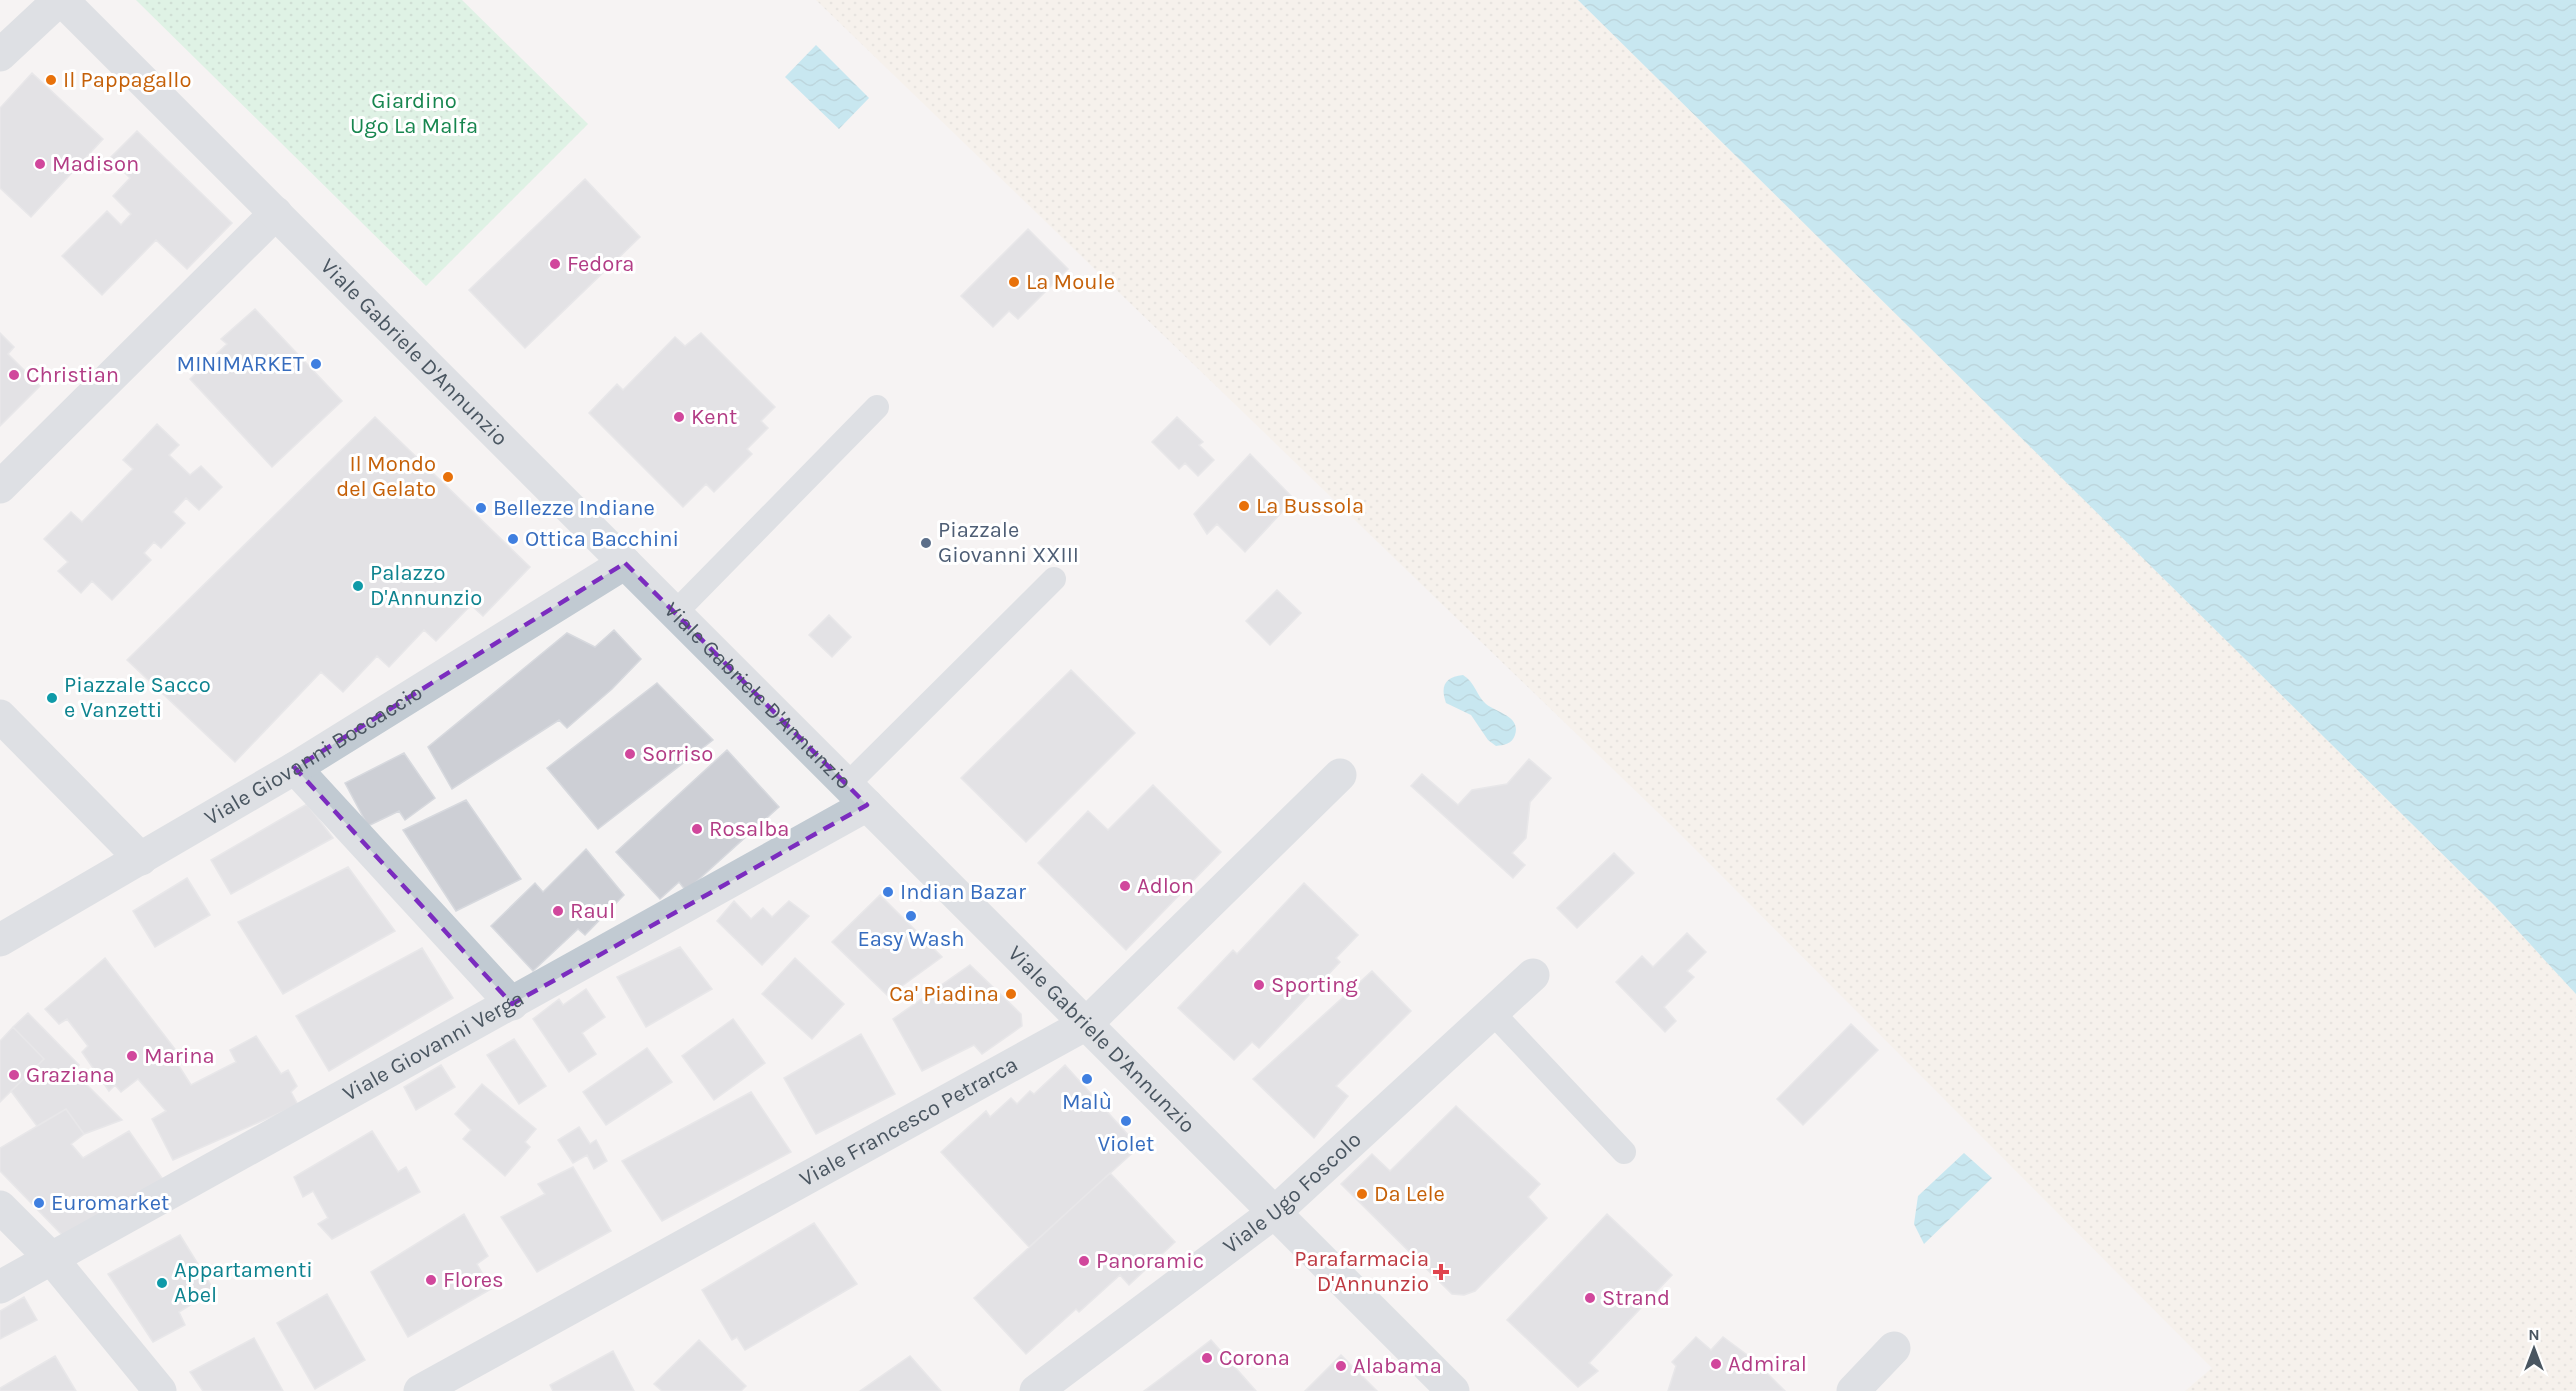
<svg xmlns="http://www.w3.org/2000/svg" width="2576" height="1391" font-family="Karla,sans-serif">
<defs>
<pattern id="sand-dots" width="8" height="8" patternUnits="userSpaceOnUse" patternTransform="scale(1.5)"><rect width="8" height="8" fill="#f5f0e5"/><path d="M2 2h.1M6 6h.1" fill="none" stroke="#d4d0c7" stroke-width="1.8" stroke-linecap="round"/></pattern>
<pattern id="park-dots" width="8" height="8" patternUnits="userSpaceOnUse" patternTransform="scale(1.5)"><rect width="8" height="8" fill="#c3f1d5"/><path d="M2 2h.1M6 6h.1" fill="none" stroke="#a0c6b0" stroke-width="1.8" stroke-linecap="round"/></pattern>
<pattern id="water-waves" width="16" height="10" patternUnits="userSpaceOnUse" patternTransform="scale(1.5)"><rect width="16" height="10" fill="#90daee"/><path d="M0 5q4-4 8 0t8 0" fill="none" stroke="#78b4c4"/></pattern>
</defs>
<rect width="100%" height="100%" fill="#f5f3f3"/>
<!-- sand -->
<path fill="url(#sand-dots)" d="M816 0H1578L2495 906 2576 994V1391H2185L2212 1368 1675 829Z"/>
<!-- park -->
<path fill="url(#park-dots)" d="M136 0H462L588 124 426 286Z"/>
<!-- water -->
<path fill="url(#water-waves)" d="M1578 0H2576V994L2495 906Z
M816 45 869 98 839 129 785 77Z
M1463 675C1475 682 1476 695 1486 704 1497 713 1521 716 1515 735 1512 744 1504 745 1496 746L1488 740 1471 715 1446 703C1440 686 1445 677 1463 675Z
M1964 1153 1992 1178 1924 1244 1914 1224 1918 1196Z"/>
<!-- building -->
<path fill="#cdcfd5" stroke="#d7d9de" stroke-width="1.5" d="M32 73 103 139 31 217 0 188V108Z
M137 131 232 223 187 269 156 240 102 295 62 256 107 211 121 225 131 214 113 196 130 178 110 158Z
M585 179 640 237 525 348 469 290Z
M1028 229 1068 269 1018 319 1009 311 993 327 961 296Z
M255 309 342 401 272 467 190 379 227 344 221 339Z
M0 333 14 347 8 354 40 386 0 426Z
M701 333 775 407 761 421 768 428 747 449 752 454 714 492 706 484 683 507 589 413 617 384 623 390 675 337 685 346Z
M375 417 530 567 483 616 471 605 436 641 424 630 389 667 377 656 343 692 321 672 235 762 127 660Z
M1177 417 1203 442 1199 445 1214 460 1198 476 1185 463 1179 469 1152 442Z
M157 424 179 445 169 455 190 475 201 466 222 487 199 510 186 498 173 512 185 523 161 548 154 542 144 553 151 560 112 600 92 581 81 593 58 571 68 562 44 539 71 512 82 522 133 469 123 460Z
M1250 454 1294 499 1245 552 1217 524 1207 534 1194 514Z
M1277 590 1301 613 1270 645 1246 621Z
M829 615 851 637 832 657 809 635Z
M614 630 641 659 612 689 567 728 559 720 452 789 428 747 567 633 595 647Z
M1071 670 1135 733 1026 842 961 778Z
M657 683 713 740 598 829 547 768Z
M727 750 779 807 686 891 679 882 660 899 616 852Z
M404 753 435 798 405 820 399 811 368 826 345 783Z
M1529 759 1551 778 1530 802 1526 838 1512 853 1525 865 1513 878 1411 786 1422 774 1458 805 1472 790 1507 784Z
M1153 785 1221 852 1126 950 1038 863 1088 811 1108 830Z
M466 800 521 879 456 911 403 830Z
M307 804 333 838 231 894 211 860Z
M586 849 624 895 585 935 578 929 533 971 491 926 535 883 543 892Z
M1614 853 1634 873 1577 928 1557 908Z
M348 867 395 931 283 994 238 922Z
M187 878 210 915 155 947 133 911Z
M1304 883 1358 935 1336 958 1340 962 1259 1048 1252 1042 1234 1060 1178 1008 1233 950 1237 954Z
M880 895 942 957 888 996 832 942Z
M734 901 751 919 763 908 772 917 789 901 809 916 762 965 717 921Z
M1687 933 1706 952 1687 971 1694 977 1664 1007 1676 1021 1665 1032 1616 982 1642 956 1653 967Z
M680 947 712 989 646 1027 617 977Z
M422 948 453 998 329 1071 296 1016Z
M105 958 184 1061 179 1066 191 1085 236 1062 230 1050 256 1036 281 1074 288 1070 297 1086 291 1092 298 1105 173 1160 152 1119 166 1111 138 1079 121 1092 115 1085 109 1091 82 1052 88 1046 67 1019 59 1024 45 1009Z
M795 958 844 1004 812 1039 762 994Z
M970 965 1021 1014 1022 1026 982 1054 974 1045 922 1071 893 1019Z
M1372 971 1411 1011 1336 1086 1348 1096 1314 1138 1253 1079Z
M586 989 605 1017 582 1033 596 1054 569 1072 533 1019 559 999 563 1005Z
M28 1013 79 1065 73 1071 122 1120 84 1134 66 1109 37 1126 11 1091 44 1059 13 1027Z
M733 1019 765 1063 714 1100 682 1056Z
M1851 1024 1878 1050 1803 1125 1777 1099Z
M13 1027 44 1059 0 1102V1041Z
M861 1034 895 1094 816 1134 784 1078Z
M514 1039 546 1086 519 1104 487 1055Z
M647 1048 672 1082 606 1125 583 1092Z
M441 1065 455 1087 416 1110 404 1087Z
M1065 1065 1139 1147 1029 1247 941 1152 986 1111 990 1117 1011 1098 1017 1104 1030 1091 1034 1094Z
M482 1084 536 1129 525 1142 530 1147 505 1176 463 1139 471 1130 455 1114Z
M751 1092 791 1152 662 1221 622 1161Z
M1456 1106 1540 1184 1528 1197 1547 1218 1475 1291 1464 1295 1452 1294 1341 1184 1372 1154 1390 1171Z
M66 1109 84 1134 71 1144 83 1158 129 1131 164 1181 64 1237 0 1171V1148Z
M579 1127 590 1144 596 1140 607 1161 594 1169 587 1155 573 1163 558 1140Z
M372 1131 398 1172 406 1167 420 1192 332 1239 318 1224 328 1218 313 1191 303 1197 294 1177Z
M573 1167 611 1231 537 1272 501 1217 545 1194 538 1184Z
M1110 1173 1175 1242 1129 1285 1120 1275 1079 1312 1076 1309 1026 1354 974 1298Z
M464 1214 488 1256 477 1264 491 1289 408 1337 371 1272Z
M1607 1214 1672 1275 1589 1363 1598 1371 1578 1387 1507 1320Z
M814 1223 857 1284 745 1350 737 1337 732 1340 702 1290Z
M180 1235 214 1290 179 1312 185 1325 153 1342 108 1274Z
M327 1294 365 1360 315 1389 277 1323Z
M24 1297 37 1320 0 1339V1311Z
M1696 1337 1711 1350 1723 1337 1754 1360 1785 1391H1668L1676 1366 1672 1362Z
M254 1338 283 1391H203L190 1372Z
M699 1340 746 1386 741 1391H662L654 1384Z
M1211 1340 1256 1391H1144L1164 1376Z
M613 1351 634 1391H553L550 1385Z
M1341 1355 1377 1391H1305Z
M55 1356 76 1391H0V1388Z
M910 1356 941 1391H860Z"/>
<g fill="none" stroke-linecap="round" stroke-linejoin="round">
<!-- service -->
<path stroke="#c1cad2" stroke-width="24" d="M675 613 877 407
M847 785 1054 579
M1492 1012 1624 1152"/>
<!-- minor -->
<g stroke="#c1cad2" stroke-width="33">
<path d="M0 55 59 0"/>
<path d="M0 487 276 213"/>
<path d="M0 716 141 859"/>
<path d="M295 768 512 1004"/>
<path id="s1" d="M0 940 295 768 625 563"/>
<path d="M0 1207 51 1258 160 1391"/>
<path id="s2" d="M0 1287 867 805"/>
<path id="s3" d="M420 1391 1086 1024 1340 775"/>
<path id="s4" d="M1036 1391 1275 1212 1533 975"/>
<path d="M1853 1391 1894 1348"/>
</g>
<!-- tertiary -->
<path stroke="#c1cad2" stroke-width="33" id="s5" d="M62 0 1453 1391"/>
</g>
<!-- marked area -->
<path d="M0 0H2576V1391H0ZM625 563 867 805 512 1004 295 768Z" fill="#f5f3f3" fill-opacity=".55" fill-rule="evenodd"/>
<path fill="none" stroke="#7b2cbf" stroke-width="4.5" stroke-dasharray="12 8" stroke-linejoin="round" d="M625 563 867 805 512 1004 295 768Z"/>
<!-- markers -->
<g fill="#e8710a" stroke="#fff" stroke-width="2">
<circle cx="51" cy="80" r="6"/>
<circle cx="1014" cy="282" r="6"/>
<circle cx="448" cy="477" r="6"/>
<circle cx="1244" cy="506" r="6"/>
<circle cx="1011" cy="994" r="6"/>
<circle cx="1362" cy="1194" r="6"/>
</g>
<g fill="#d1479c" stroke="#fff" stroke-width="2">
<circle cx="40" cy="164" r="6"/>
<circle cx="555" cy="264" r="6"/>
<circle cx="14" cy="375" r="6"/>
<circle cx="679" cy="417" r="6"/>
<circle cx="630" cy="754" r="6"/>
<circle cx="697" cy="829" r="6"/>
<circle cx="1125" cy="886" r="6"/>
<circle cx="558" cy="911" r="6"/>
<circle cx="1259" cy="985" r="6"/>
<circle cx="132" cy="1056" r="6"/>
<circle cx="14" cy="1075" r="6"/>
<circle cx="1084" cy="1261" r="6"/>
<circle cx="431" cy="1280" r="6"/>
<circle cx="1590" cy="1298" r="6"/>
<circle cx="1207" cy="1358" r="6"/>
<circle cx="1716" cy="1364" r="6"/>
<circle cx="1341" cy="1366" r="6"/>
</g>
<g fill="#3f7fe0" stroke="#fff" stroke-width="2">
<circle cx="316" cy="364" r="6"/>
<circle cx="481" cy="508" r="6"/>
<circle cx="513" cy="539" r="6"/>
<circle cx="888" cy="892" r="6"/>
<circle cx="911" cy="916" r="6"/>
<circle cx="1087" cy="1079" r="6"/>
<circle cx="1126" cy="1121" r="6"/>
<circle cx="39" cy="1203" r="6"/>
</g>
<circle fill="#5c6f8a" stroke="#fff" stroke-width="2" cx="926" cy="543" r="6"/>
<g fill="#0f9aa8" stroke="#fff" stroke-width="2">
<circle cx="358" cy="586" r="6"/>
<circle cx="52" cy="698" r="6"/>
<circle cx="162" cy="1283" r="6"/>
</g>
<path fill="#e0444e" stroke="#fff" stroke-width="2" d="M1438 1263h6v6h6v6h-6v6h-6v-6h-6v-6h6z"/>
<g text-anchor="middle" dominant-baseline="central" stroke-width="6" stroke-linejoin="round" paint-order="stroke">
<!-- food labels -->
<g font-size="22" fill="#c56008" stroke="#fff" text-anchor="start">
<text x="63" y="80">Il Pappagallo</text>
<text x="1026" y="282">La Moule</text>
<text x="436" y="464" text-anchor="end">Il Mondo<tspan x="436" dy="25">del Gelato</tspan></text>
<text x="1256" y="506">La Bussola</text>
<text x="999" y="994" text-anchor="end">Ca' Piadina</text>
<text x="1374" y="1194">Da Lele</text>
</g>
<!-- park labels -->
<g font-size="22" fill="#17864f" stroke="#fff">
<text x="414" y="101">Giardino<tspan x="414" dy="25">Ugo La Malfa</tspan></text>
</g>
<!-- hotel labels -->
<g font-size="22" fill="#b23c85" stroke="#fff" text-anchor="start">
<text x="52" y="164">Madison</text>
<text x="567" y="264">Fedora</text>
<text x="26" y="375">Christian</text>
<text x="691" y="417">Kent</text>
<text x="642" y="754">Sorriso</text>
<text x="709" y="829">Rosalba</text>
<text x="1137" y="886">Adlon</text>
<text x="570" y="911">Raul</text>
<text x="1271" y="985">Sporting</text>
<text x="144" y="1056">Marina</text>
<text x="26" y="1075">Graziana</text>
<text x="1096" y="1261">Panoramic</text>
<text x="443" y="1280">Flores</text>
<text x="1602" y="1298">Strand</text>
<text x="1219" y="1358">Corona</text>
<text x="1728" y="1364">Admiral</text>
<text x="1353" y="1366">Alabama</text>
</g>
<!-- street labels -->
<g font-size="22" fill="#4a5661" stroke="#fff">
<text stroke="none"><textPath href="#s5" startOffset="498">Viale Gabriele D'Annunzio</textPath></text>
<text stroke="none"><textPath href="#s5" startOffset="984">Viale Gabriele D'Annunzio</textPath></text>
<text stroke="none"><textPath href="#s1" startOffset="364">Viale Giovanni Boccaccio</textPath></text>
<text stroke="none"><textPath href="#s5" startOffset="1470">Viale Gabriele D'Annunzio</textPath></text>
<text stroke="none"><textPath href="#s2" startOffset="496">Viale Giovanni Verga</textPath></text>
<text stroke="none"><textPath href="#s3" startOffset="558">Viale Francesco Petrarca</textPath></text>
<text stroke="none"><textPath href="#s4" startOffset="324">Viale Ugo Foscolo</textPath></text>
</g>
<!-- shop labels -->
<g font-size="22" fill="#366cbe" stroke="#fff" text-anchor="start">
<text x="304" y="364" text-anchor="end">MINIMARKET</text>
<text x="493" y="508">Bellezze Indiane</text>
<text x="525" y="539">Ottica Bacchini</text>
<text x="900" y="892">Indian Bazar</text>
<text x="911" y="939" text-anchor="middle">Easy Wash</text>
<text x="1087" y="1102" text-anchor="middle">Malù</text>
<text x="1126" y="1144" text-anchor="middle">Violet</text>
<text x="51" y="1203">Euromarket</text>
</g>
<!-- service labels -->
<g font-size="22" fill="#4e5e75" stroke="#fff" text-anchor="start">
<text x="938" y="530">Piazzale<tspan x="938" dy="25">Giovanni XXIII</tspan></text>
</g>
<!-- culture labels -->
<g font-size="22" fill="#0d838f" stroke="#fff" text-anchor="start">
<text x="370" y="573">Palazzo<tspan x="370" dy="25">D'Annunzio</tspan></text>
<text x="64" y="685">Piazzale Sacco<tspan x="64" dy="25">e Vanzetti</tspan></text>
<text x="174" y="1270">Appartamenti<tspan x="174" dy="25">Abel</tspan></text>
</g>
<!-- health labels -->
<g font-size="22" fill="#be3a42" stroke="#fff" text-anchor="end">
<text x="1429" y="1259">Parafarmacia<tspan x="1429" dy="25">D'Annunzio</tspan></text>
</g>
</g>
<!-- north arrow -->
<g transform="translate(2534 1349)" stroke="#ffffff" stroke-width="4.5" paint-order="stroke">
<path d="M0-4.5L10 22L0 15L-10 22Z" fill="#4a5661"/>
<text y="-9" font-size="16" font-weight="bold" text-anchor="middle" fill="#4a5661">N</text>
</g>
</svg>
